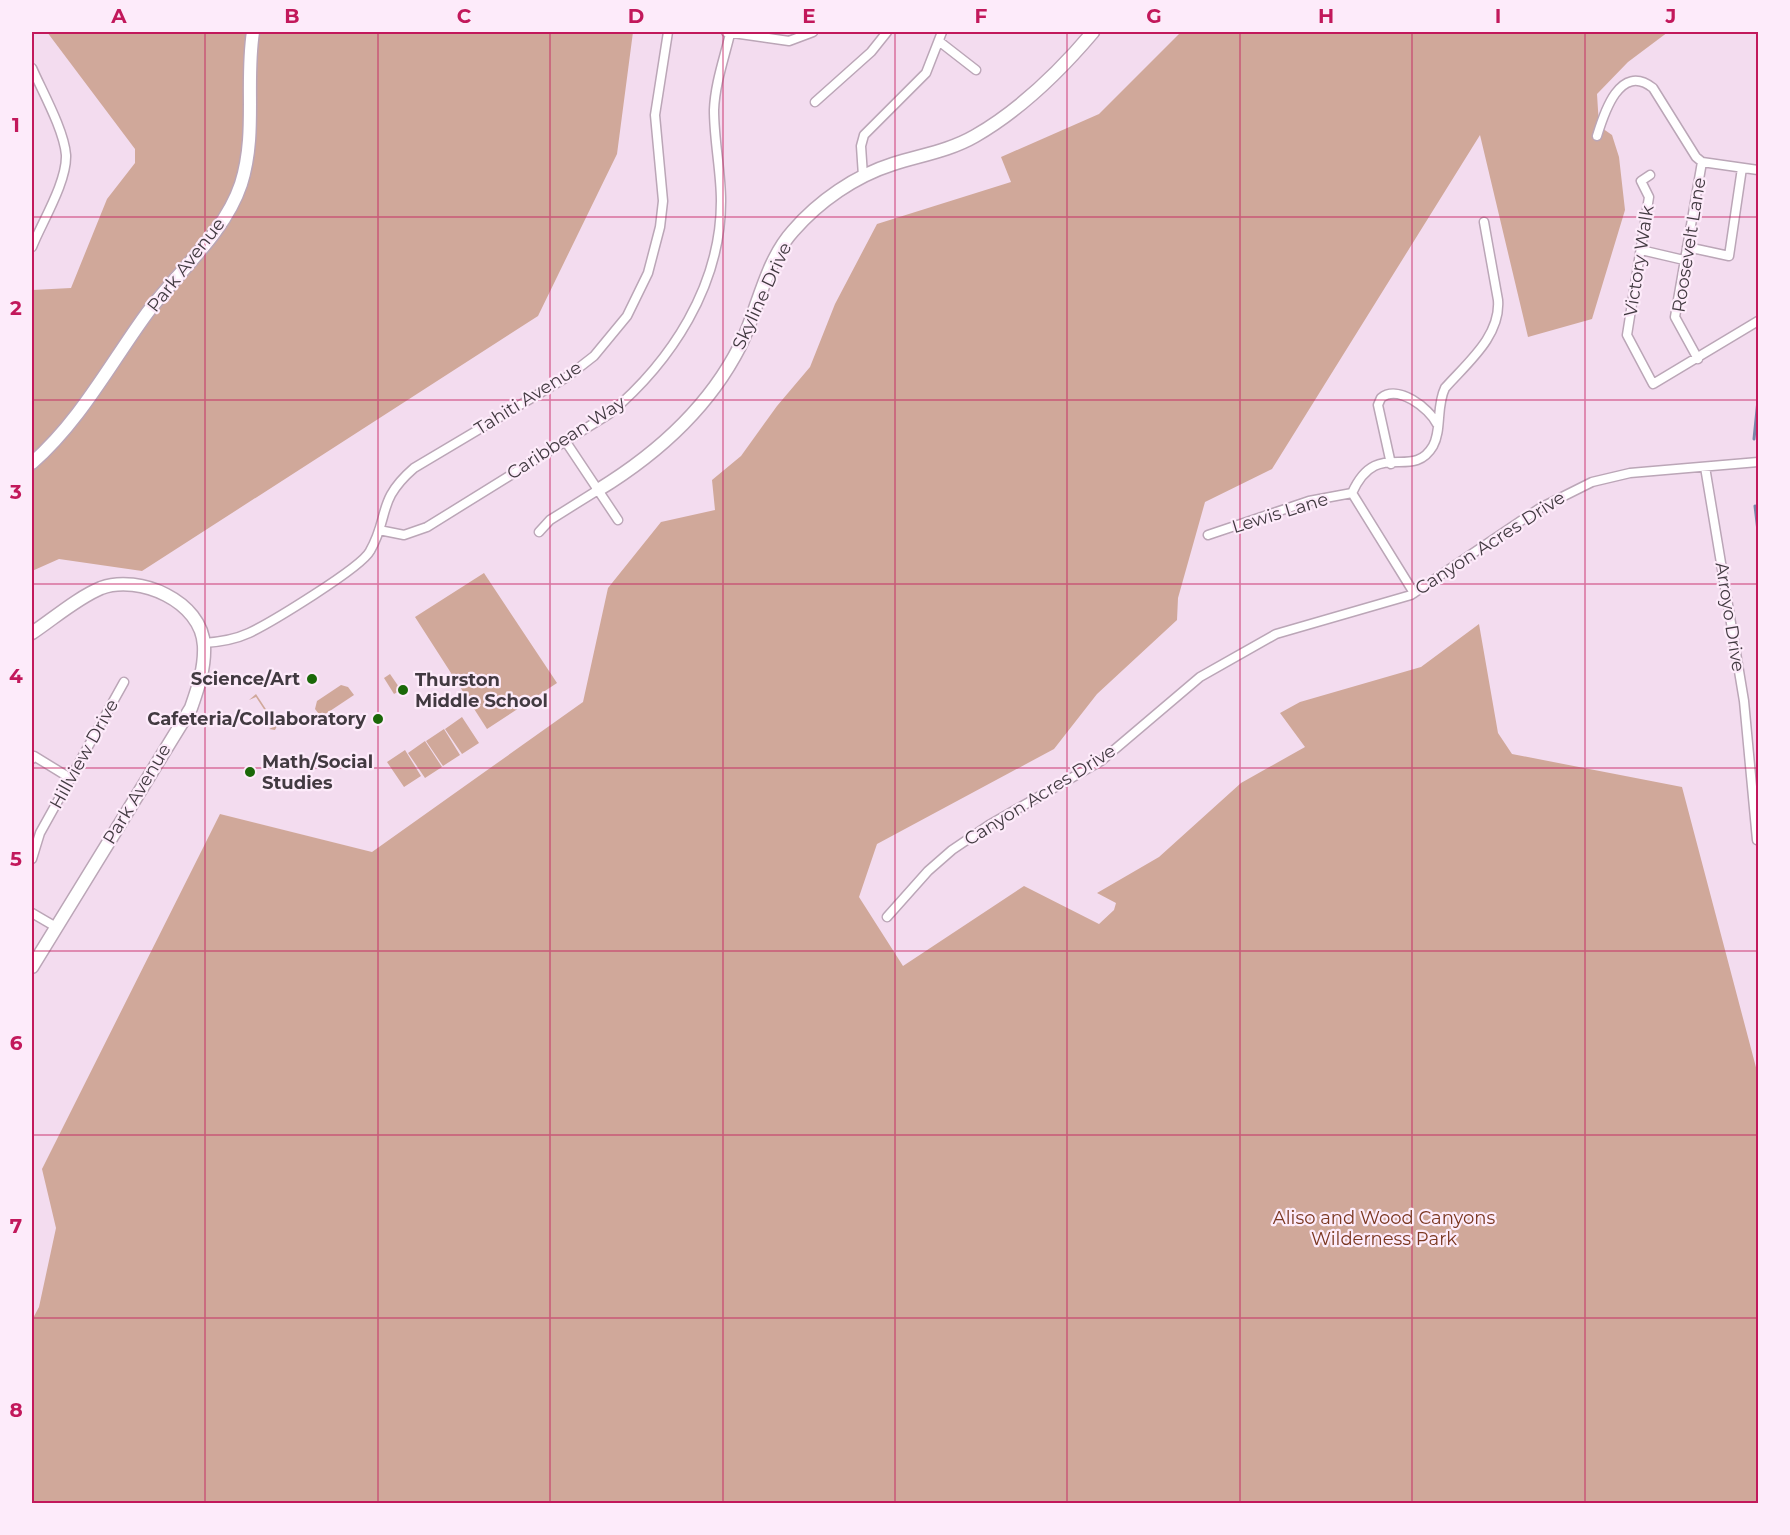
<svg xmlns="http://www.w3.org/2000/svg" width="1790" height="1535" font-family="Montserrat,sans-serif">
<rect width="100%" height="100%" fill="#f3dcef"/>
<!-- green -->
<path fill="#d0a89a" d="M47 32H633L617 154 538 316 142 571 59 559 32 571V290L71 288 107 199 135 163V149Z
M1181 32H1668L1628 62 1597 94 1599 126 1612 135 1619 157 1625 210 1592 319 1528 337 1480 135 1272 469 1205 502 1178 598 1177 620 1097 694 1054 749 877 844 859 897 903 966 1024 886 1099 924 1114 910 1116 903 1097 893 1159 857 1241 783 1305 747 1280 713 1300 702 1421 667 1479 624 1498 733 1512 754 1682 787 1758 1075V1503L32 1504V1320L39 1307 56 1228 42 1169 220 814 372 852 583 702 608 588 661 522 715 510 712 480 741 456 777 406 810 367 835 304 877 224 1011 182 1001 157 1099 114Z
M484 573 557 683 487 729 415 617Z
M390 674 401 690 394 694 384 678Z
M341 685 348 687 354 695 321 717 315 709 317 701Z
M256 694 277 726 275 730 269 729 275 726 256 697 249 700Z
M462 717 479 743 462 754 445 729Z
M444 729 460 755 443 766 426 741Z
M425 741 442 767 425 778 408 753Z
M405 750 421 776 404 787 387 762Z"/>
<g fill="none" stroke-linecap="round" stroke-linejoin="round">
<!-- stream -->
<path stroke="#7b88a9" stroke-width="3" d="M1754 439 1758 400
M1755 506 1758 531"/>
<defs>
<path id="street" d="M726 32 789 41 813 32
M940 42 976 70
M32 68C42 91 64 130 66 155 67 182 42 222 32 247
M815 102 871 52 887 32
M1597 136C1604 113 1620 62 1653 88L1696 157 1702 162 1758 170
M1650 175 1641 181 1649 197 1627 335 1653 384 1758 321
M863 176 861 146 864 135 926 73 942 32
M1687 247 1729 256 1742 168
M1641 250 1684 260
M1698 359 1675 317 1702 162
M566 442 618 520
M1391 464 1378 405 1381 398C1398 384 1429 408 1437 424
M1705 467 1744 701 1757 840
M1352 493C1377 437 1412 482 1433 446 1442 430 1436 406 1445 388 1467 363 1501 336 1498 300L1484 222
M1352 493 1414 593
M379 530 404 535 427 527 609 414C671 362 721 286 721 201 721 171 714 141 714 110 715 84 724 59 730 34
M539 532 550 520 598 490
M1208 535 1309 501 1352 493
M204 643C219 642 236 639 249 633 270 623 361 568 370 551 390 516 376 501 414 468L567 377 594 356 627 316 648 273 660 227 663 201 655 115 668 32
M32 759 34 756 70 778
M32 859 40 833 124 682
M32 913 56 927
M887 917 928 871 952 850 989 825 1101 761 1200 677 1276 634 1411 595 1540 508 1592 482 1630 473 1758 462"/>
<path id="secondary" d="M32 463C79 422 109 366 145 316 176 273 224 235 241 184 257 134 245 83 253 32
M598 490C657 454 708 409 740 346 758 310 765 262 793 231 819 201 855 176 893 164 921 155 949 151 975 136 1020 110 1060 71 1093 32
M32 633C53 619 77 598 101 588 139 574 202 601 204 646 205 668 198 688 191 708L32 967"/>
</defs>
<!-- street casing -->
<use href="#street" stroke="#bba6b7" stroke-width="11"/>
<!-- secondary casing -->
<use href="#secondary" stroke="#bba6b7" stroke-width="15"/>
<!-- street -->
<use href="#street" stroke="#fff" stroke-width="8"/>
<!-- secondary -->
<use href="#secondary" stroke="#fff" stroke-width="12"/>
</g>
<!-- grid -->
<path fill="none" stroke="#c2185b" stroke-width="1.5" stroke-opacity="0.55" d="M205 32V1504M378 32V1504M550 32V1504M723 32V1504M895 32V1504M1067 32V1504M1240 32V1504M1412 32V1504M1585 32V1504M32 217H1758M32 400H1758M32 584H1758M32 768H1758M32 951H1758M32 1135H1758M32 1318H1758"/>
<!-- markers -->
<g fill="#1a6808" stroke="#fdebfa" stroke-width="2">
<circle cx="312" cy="679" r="6"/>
<circle cx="403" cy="690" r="6"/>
<circle cx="378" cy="719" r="6"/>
<circle cx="250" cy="772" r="6"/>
</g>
<g text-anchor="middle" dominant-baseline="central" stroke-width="4.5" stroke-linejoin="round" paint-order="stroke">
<!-- street labels -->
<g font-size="18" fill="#423a41" stroke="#fdebfa">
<text transform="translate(1689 245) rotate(-81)">Roosevelt Lane</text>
<text transform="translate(1639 261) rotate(-81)">Victory Walk</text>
<text transform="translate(186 265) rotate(-52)">Park Avenue</text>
<text transform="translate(762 296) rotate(-65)">Skyline Drive</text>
<text transform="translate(528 398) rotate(-32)">Tahiti Avenue</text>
<text transform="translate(566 438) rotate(-33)">Caribbean Way</text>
<text transform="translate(1280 513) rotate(-17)">Lewis Lane</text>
<text transform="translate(1490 543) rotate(-33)">Canyon Acres Drive</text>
<text transform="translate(1730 617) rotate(81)">Arroyo Drive</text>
<text transform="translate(84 754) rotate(-61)">Hillview Drive</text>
<text transform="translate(137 794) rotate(-59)">Park Avenue</text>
<text transform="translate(1040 795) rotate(-32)">Canyon Acres Drive</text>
</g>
<!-- poi labels -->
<g font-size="18" font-weight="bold" fill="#423a41" stroke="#fdebfa" text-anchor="end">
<text x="300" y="679">Science/Art</text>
<text x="415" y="680" text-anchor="start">Thurston<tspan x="415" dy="21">Middle School</tspan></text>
<text x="366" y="719">Cafeteria/Collaboratory</text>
<text x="262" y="762" text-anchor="start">Math/Social<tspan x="262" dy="21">Studies</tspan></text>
</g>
<!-- park labels -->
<g font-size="18" fill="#7a3720" stroke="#fdebfa">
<text x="1384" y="1218">Aliso and Wood Canyons<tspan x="1384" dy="21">Wilderness Park</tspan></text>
</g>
</g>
<!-- border -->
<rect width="1790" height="1535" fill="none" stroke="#fdebfa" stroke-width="66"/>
<rect x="33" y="33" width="1724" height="1469" fill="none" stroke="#c2185b" stroke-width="2"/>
<g font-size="20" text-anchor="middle" font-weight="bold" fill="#c2185b">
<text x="119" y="23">A</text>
<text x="292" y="23">B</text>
<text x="464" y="23">C</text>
<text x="636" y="23">D</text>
<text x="809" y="23">E</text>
<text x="981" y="23">F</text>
<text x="1154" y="23">G</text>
<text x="1326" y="23">H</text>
<text x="1498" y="23">I</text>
<text x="1671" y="23">J</text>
<text x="16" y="132">1</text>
<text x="16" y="315">2</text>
<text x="16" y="499">3</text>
<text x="16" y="683">4</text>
<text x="16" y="866">5</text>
<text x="16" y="1050">6</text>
<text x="16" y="1233">7</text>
<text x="16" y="1417">8</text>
</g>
</svg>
